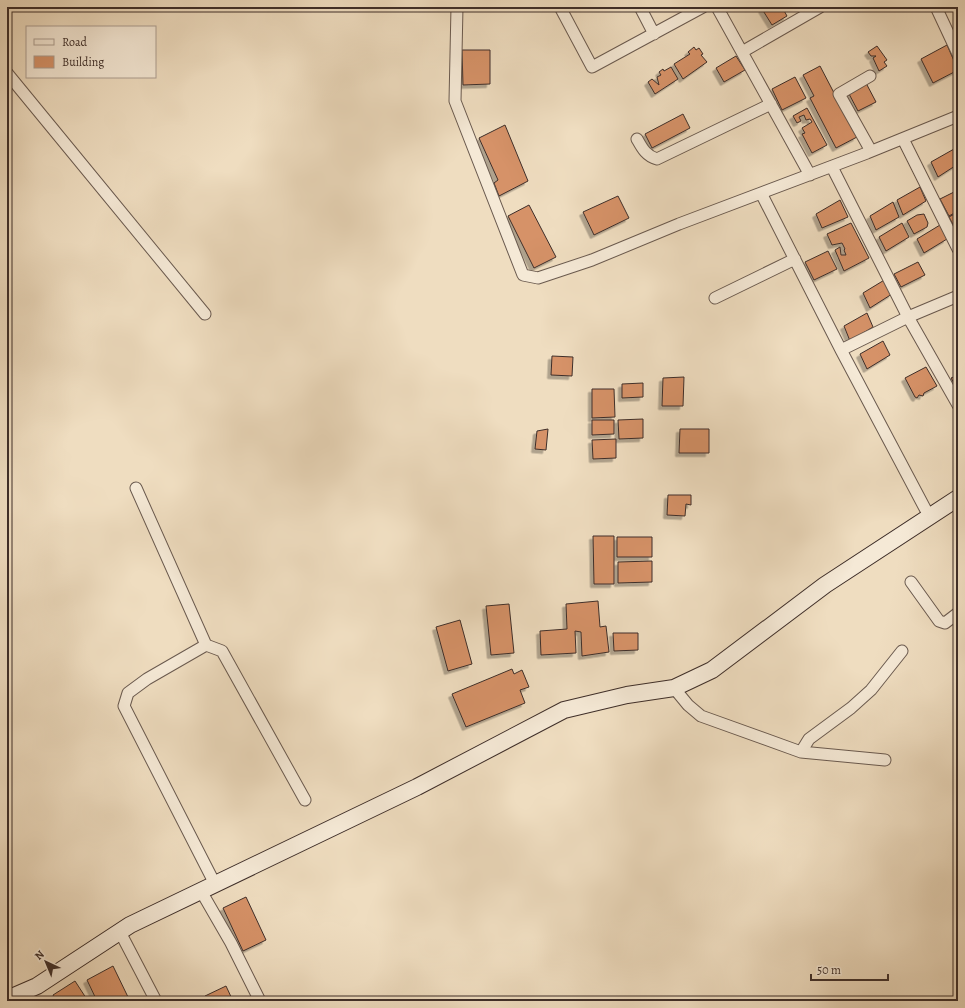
<svg xmlns="http://www.w3.org/2000/svg" width="965" height="1008" font-family="Alegreya,serif">
<defs>
<filter id="shadow"><feDropShadow dx="-3.5" dy="3.5" stdDeviation="0" flood-color="#0004"/></filter>
</defs>
<rect width="100%" height="100%" fill="#efddc0"/>
<filter id="stains"><feTurbulence type="fractalNoise" baseFrequency=".005" numOctaves="4"/><feColorMatrix values="0 0 0 0 .2 0 0 0 0 .09 0 0 0 0 .02 0 0 0 .5 -.17"/></filter>
<radialGradient id="worn" r=".72"><stop offset=".6" stop-color="#630" stop-opacity="0"/><stop offset="1" stop-color="#630" stop-opacity=".3"/></radialGradient>
<!-- building -->
<path fill="#d69268" stroke="#3e2e29" filter="url(#shadow)" d="M765 7H782L787 16 772 25 762 9Z
M947 45 958 70 933 83 921 59Z
M877 46 887 60 884 62 887 66 879 71 873 58 876 56H871L868 52Z
M694 47 696 50 699 48 703 54 701 55 707 62 683 79 674 64 690 54 688 52Z
M462 50H490V84L463 85Z
M736 56 745 70 724 82 716 68Z
M820 66 857 137 836 148 810 98 814 96 803 75Z
M671 67 678 79 655 94 648 82 652 79 659 85 657 77 661 75 659 72 663 69 664 71Z
M795 77 806 98 782 110 772 89Z
M866 83 876 102 858 111 848 92Z
M807 108 827 145 812 153 802 134 805 133 802 128 812 122 810 119 806 120 804 115 799 117 801 121 797 123 793 116Z
M683 114 690 128 652 148 645 134Z
M505 125 528 181 499 196 494 183 498 180 479 138Z
M954 149 958 157V164L938 177 931 162Z
M920 187 926 201 903 215 897 200Z
M958 190V211L949 216 940 199Z
M618 196 629 218 594 235 583 212Z
M840 200 848 217 822 228 816 214Z
M893 202 899 217 876 230 870 216Z
M529 205 556 257 534 268 508 216Z
M958 212V234L949 217Z
M924 214 928 223 927 227 914 234 907 221 917 215Z
M851 223 869 258 844 271 835 250 840 247 841 255H846L844 250 845 249 842 243 832 245 827 234Z
M902 223 909 237 886 251 879 237Z
M940 225 947 239 924 253 917 239Z
M828 251 837 269 814 280 805 262Z
M918 262 925 275 901 287 894 274Z
M886 279 892 294 870 308 863 293Z
M867 313 873 327 850 341 844 326Z
M883 341 890 355 867 369 860 354Z
M552 356 573 357 572 376 551 375Z
M926 367 937 386 924 393 923 396 919 395 917 398 915 397 905 378Z
M958 375V390L951 378Z
M684 377 683 406H662L663 378Z
M643 383V397L622 398V384Z
M592 389H614L615 417 592 418Z
M643 419V438L619 439 618 420Z
M592 420H614V434L592 435Z
M548 429 546 450 535 449 537 431Z
M680 429H709V453H679Z
M616 439V458L593 459 592 440Z
M668 495H691V505L686 504 685 516 667 515Z
M593 536H614V584H594Z
M617 537H652V557H617Z
M652 561V582L618 583V562Z
M598 601 600 627 606 626 609 652 582 656 581 632 575 631 576 653 541 655 540 631 567 629 566 604Z
M509 604 514 653 491 655 486 606Z
M460 620 472 664 448 671 436 627Z
M613 633H638V650L614 651Z
M512 669 514 674 522 670 529 687 520 690 525 703 466 727 452 694Z
M246 897 266 940 243 951 223 908Z
M113 966 128 997 120 1001H97L87 980Z
M75 981 88 1001H56L53 995Z
M226 986 233 1001H207L205 996Z"/>
<g fill="none" stroke-linecap="round" stroke-linejoin="round">
<defs>
<path id="street" d="M457 7 455 101 523 275 538 278 592 260 679 224 867 153 958 116
M560 7 592 67 703 7
M640 7 654 34
M717 7 810 175
M936 7 958 54
M742 52 820 7
M7 73 205 314
M870 76 839 94 871 151
M637 139C642 148 646 156 657 159L771 104
M903 139 958 249
M832 167 908 317 958 405
M761 193 841 350 929 516
M715 298 795 259
M841 350 908 317 958 296
M136 488 206 645 147 679 128 693 124 706 215 884
M911 582 939 621 945 623 958 613
M206 645 222 651 305 800
M674 688 688 705 701 716 801 752 885 760
M801 752 809 739 851 708 871 690 902 651
M201 891 231 943 260 1001
M120 932 156 1001"/>
<path id="secondary" d="M7 999 37 986 130 925 417 787 564 710 627 695 674 688 712 670 825 585 958 498"/>
</defs>
<!-- street casing -->
<use href="#street" stroke="#6a5a4f" stroke-width="13"/>
<!-- secondary casing -->
<use href="#secondary" stroke="#3e2e29" stroke-width="18"/>
<!-- street -->
<use href="#street" stroke="#f5e9d6" stroke-width="11"/>
<!-- secondary -->
<use href="#secondary" stroke="#f5e9d6" stroke-width="16"/>
</g>
<!-- margin -->
<rect width="965" height="1008" fill="none" stroke="#efddc0" stroke-width="24"/>
<rect x="8" y="8" width="949" height="992" fill="none" stroke="#3e2e29" stroke-width="2"/>
<rect x="12" y="12" width="941" height="984" fill="none" stroke="#3e2e29"/>
<!-- legend -->
<rect x="26" y="26" width="130" height="52" fill="#f5e9d6" stroke="#ac9e91"/>
<rect x="34" y="39" width="20" height="6" fill="#f5e9d6" stroke="#ac9e91"/>
<text x="62" y="46" font-size="12" fill="#3e2e29">Road</text>
<rect x="34" y="56" width="20" height="12" fill="#d69268" stroke="#ac9e91"/>
<text x="62" y="66" font-size="12" fill="#3e2e29">Building</text>
<!-- north arrow -->
<g transform="translate(46 962) rotate(316)" stroke="#f5e9d6" stroke-width="3" paint-order="stroke">
<path d="M0-3L7 15L0 10L-7 15Z" fill="#3e2e29"/>
<text y="-6" font-size="11" font-weight="bold" text-anchor="middle" fill="#3e2e29">N</text>
</g>
<!-- scale -->
<path d="M811 974v6h77v-6" fill="none" stroke="#3e2e29" stroke-width="2"/>
<text x="817" y="974" font-size="12" fill="#3e2e29" stroke="#f5e9d6" stroke-width="3" paint-order="stroke">50 m</text>
<rect width="100%" height="100%" filter="url(#stains)"/>
<rect width="100%" height="100%" fill="url(#worn)"/>
</svg>
